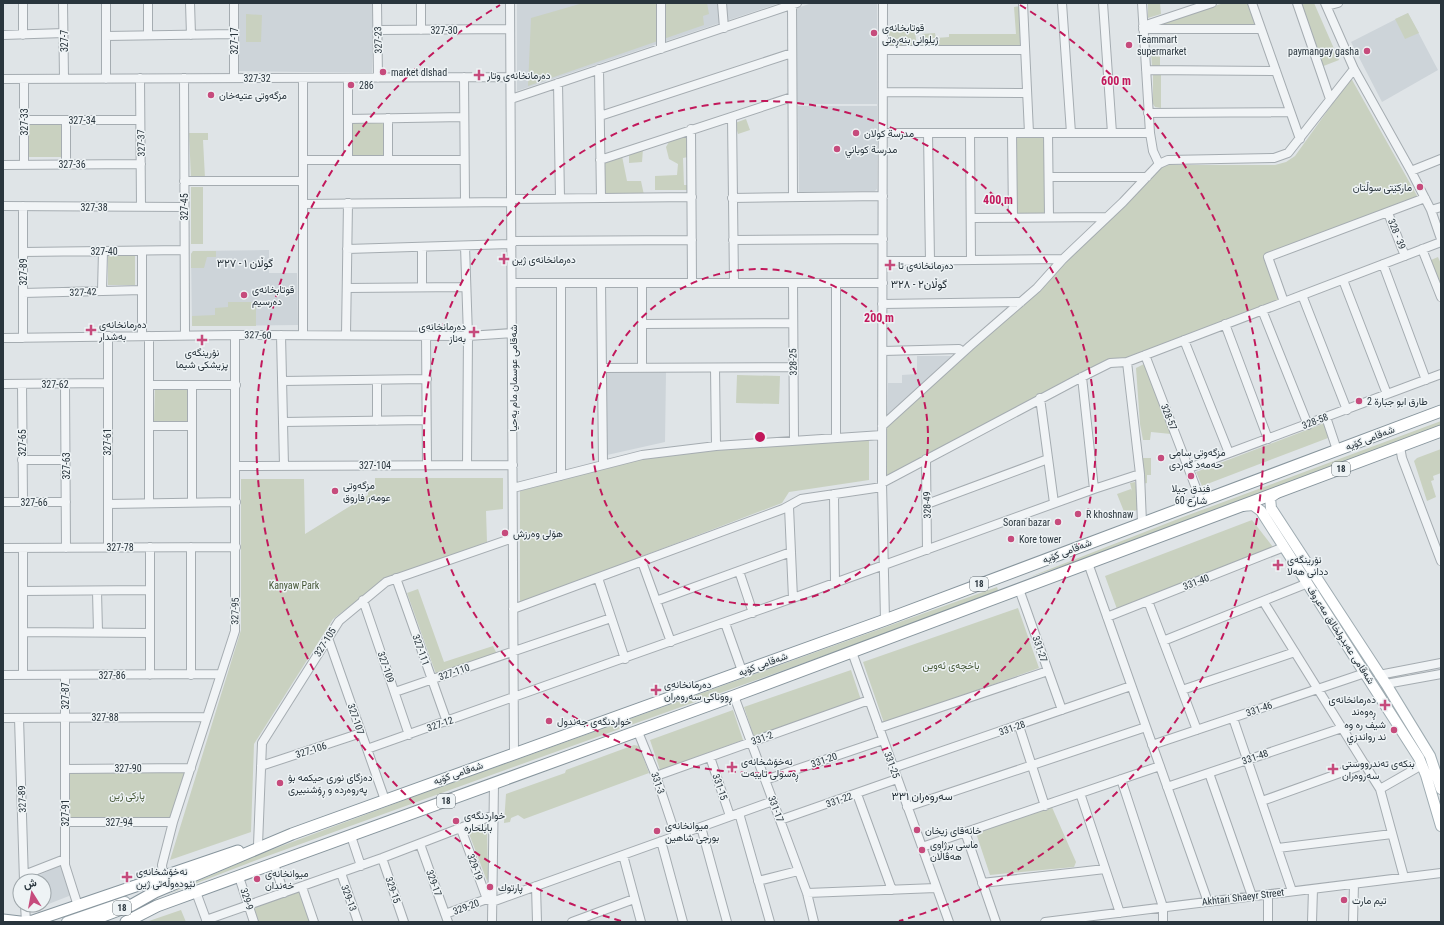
<svg xmlns="http://www.w3.org/2000/svg" width="1444" height="925" font-family="'Roboto Condensed',Vazirmatn,sans-serif">
<rect width="100%" height="100%" fill="#dfe4e7"/>
<!-- built -->
<path fill="#cdd4d9" d="M238 3H373L372 73 239 71Z
M517 3H780L517 91Z
M812 3H877V104H797V8Z
M1408 13 1438 70 1382 102 1351 42Z
M798 106H877V189L875 191 799 192Z
M269 250V273H297L298 325 192 326 191 254 193 251Z
M917 356H954L887 417 888 383H902V375L917 374Z
M666 372 665 442 607 455 606 373Z
M63 864 70 893 69 896 46 905 44 904V881L29 880Z"/>
<!-- green -->
<path fill="#c9d1c0" d="M583 3H707L709 14 703 16 704 25 528 86 531 18Z
M1148 3H1160L1161 14 1148 18Z
M1224 3H1248L1255 26H1158V23Z
M1299 3H1314L1339 60 1321 67Z
M1020 6 1022 47H922V34L935 33 936 38 949 37V34H1016L1014 7Z
M1408 13 1419 33 1405 39 1395 19Z
M246 14 262 15 261 42H246Z
M889 26 915 32 917 46H889Z
M1151 52H1160V67H1152Z
M1153 73 1161 74V108L1155 107 1153 104Z
M1351 78 1420 201 1266 259 1281 301 1131 357 1118 359 885 478 884 427 1034 295 1163 165H1275L1286 162 1295 156Z
M746 119 750 130 738 134 735 123Z
M353 123H382L387 125 384 158 353 157 351 125Z
M28 124H62V157H28Z
M189 133H208V140H203L205 178H191Z
M687 136 688 157 683 158 684 185H688V190H655V176L677 175 678 164 669 159 666 147 670 140Z
M1017 137H1045L1046 214 1016 215Z
M643 149 642 162 629 163V153Z
M622 156 627 181H641L644 195 604 196V161Z
M191 187H203V244H191Z
M193 251H216V257H207L204 268H191V254Z
M108 253H135V285H108Z
M1438 257 1441 264V289L1431 260Z
M228 302H256V326H192V316L215 315V308L228 307Z
M1144 364 1171 434 1151 432 1150 440H1143L1140 424 1136 368Z
M737 375 780 376 779 404 736 403Z
M155 385 189 386 188 422 154 421Z
M1441 421V426L1078 561 1027 578 1183 517Z
M1325 423 1328 438 1202 486 1196 472Z
M869 440V480L789 492 782 503 520 603V491L642 458 733 449Z
M1441 449V473L1433 476 1434 480 1431 481 1436 497 1427 501 1414 461 1417 458Z
M1141 458H1151V475H1147V483L1143 484Z
M375 478H503V509L486 511 487 542 384 580 333 619 254 744 251 832 170 860 241 630V479H304L305 534 368 495V487H375Z
M1135 482 1140 509 1125 514 1117 494 1131 489 1132 491 1130 483Z
M1252 520 1273 547 1117 609 1105 576Z
M997 587 999 593 533 760 262 858 166 895 260 854 418 795Z
M418 589 444 662 493 646 497 654 436 674 407 593Z
M1018 608 1039 668 884 723 863 662Z
M851 670 861 700 754 737 744 707Z
M733 710 743 740 660 770 650 740Z
M634 745 639 746 649 773 524 819 518 815 511 818 510 822 504 823 506 794 565 773 566 770Z
M187 770 171 820H67V771Z
M1051 805 1076 862 1074 867 990 875 976 833Z
M487 825 488 879 487 881 468 831Z
M299 892 310 922H257L252 907Z
M181 910 186 922H146Z"/>
<g fill="none" stroke-linecap="round" stroke-linejoin="round">
<defs>
<path id="minor" d="M23 3V35
M63 3 64 79
M106 3V79
M190 3 191 35
M377 3 378 78
M510 3 514 753
M722 3 724 28
M883 3 882 483 885 620
M1023 3 1029 133
M1062 3 1071 133
M1103 3 1112 133
M1252 3 1300 139
M1297 3 1330 99
M1325 3 1354 69 1411 171 1431 210 1441 239
M792 5 793 197
M1327 6 1338 3
M1143 26 1212 3
M1143 29H1261
M378 30 510 29
M421 30V3
M3 35 64 33
M148 35V3
M106 36 234 34
M661 49V3
M884 50H1025
M599 69 601 198
M1146 70 1276 71
M464 77 465 202
M140 78 141 207
M184 78 185 335
M234 78V3
M303 78V335
M348 78V160
M3 79 511 77
M558 83 560 198
M883 92 1027 93
M511 99 797 3
M1148 113 1290 112
M600 116 792 53
M732 117 734 283
M348 119 464 117
M24 120H140
M691 129 692 283
M883 133H1150
M928 133 930 261
M970 133 971 260
M1012 133 1013 218
M1048 133 1049 217
M303 160H464
M388 160V118
M600 160 792 97
M24 164V79
M66 164V120
M1159 164 1168 160 1274 158 1288 153 1354 69
M3 165 141 164
M1411 171 1441 159
M1049 177H1147
M184 181H303
M732 198 883 196
M511 199 692 197
M303 204 511 202
M3 206 184 207
M23 206V338
M1431 210 1441 207
M1388 213 1405 256
M971 218 1106 217
M733 240 883 239
M512 241 692 240
M465 246 468 336 467 465
M422 247V287
M347 249 512 244
M1422 249 1441 297
M23 252 184 250
M883 261 1063 259
M1383 264 1426 380
M1343 280 1387 394
M512 283H883
M561 283V476
M601 283 603 465
M793 283 794 441
M347 288 466 287
M102 291 103 251
M23 293 142 290
M1302 295 1347 410
M1284 302 1268 257 1425 198
M882 304 1021 302
M1262 310 1308 425
M642 324 793 323
M1225 324 1268 439
M281 335 284 466
M346 335 348 203
M426 335 427 465
M108 336V547
M142 336V251
M149 336V503
M3 338 235 335 468 336 512 333
M1184 340 1229 453
M883 351 959 349 963 352
M1145 355 1201 501
M1127 362 1140 474 1142 523
M602 368 793 367
M642 368V283
M715 368 716 446
M1082 377 1094 489
M282 381 427 379
M3 384 107 383
M22 384 23 502
M65 384 66 548
M149 385H236
M1040 398 1054 503
M1326 417 1337 450
M377 421V380
M283 422 426 420
M149 426H192
M882 426 970 346 1037 288 1063 259 1123 202 1159 164 1153 151 1150 133 1142 3
M836 438V283
M1400 447 1402 458 1441 561
M926 459 927 550
M22 460H66
M236 466 513 465
M1189 468 1441 374
M882 483 1082 377 1110 363 1127 362 1441 242
M513 488 642 455 716 446 882 435
M834 494 835 583
M3 502H66
M192 502V385
M108 504 236 502
M927 504 1048 459
M789 507 793 598
M3 548 236 547
M642 562 671 642
M1088 563 1208 902
M739 571 753 613
M396 578 447 722
M598 578 625 659
M1019 589 1062 710
M23 591 150 590
M97 591 98 632
M363 600 409 735
M656 601 791 552
M1148 601 1197 730
M1263 601 1380 789 1404 877
M513 609 783 509 801 499 882 487
M1107 617 1284 547
M725 623 742 671
M23 632 150 633
M328 638 385 800
M1163 641 1308 583
M852 652 949 922
M3 675 221 674
M23 675V548
M65 675V865L78 906
M150 675V547
M191 675V547
M1379 675 1441 663
M1386 684 1441 674
M1182 690 1295 652
M395 692 611 618
M734 696 807 893 814 922
M3 718 206 717
M19 718 24 881
M1233 718 1292 891
M1019 726 1045 806
M879 728 1048 671
M638 732 656 776 676 836
M1152 745 1365 673
M367 749 793 598 1094 489 1140 474
M710 757 730 816
M261 766 361 733
M893 768 1131 686
M65 769 191 768
M1209 773 1252 896
M656 776 869 700
M1121 779 1163 907V922
M765 780 883 740
M1167 787 1342 728
M1380 789 1422 765
M1080 793 1120 913
M857 794 892 890
M1262 801 1365 764
M907 807 1146 727
M739 813 770 922
M780 820 897 779
M65 822H173
M701 827 727 922
M461 829 487 899 492 902 773 801
M965 832 996 922
M351 836 361 866
M661 841 683 922
M420 844 448 922
M258 845 262 743 339 621 386 582 513 538
M922 847 1160 766
M1278 848 1392 834
M623 855 641 922
M382 858 404 922
M274 864 284 893
M341 873 358 922
M24 875 65 859
M163 877 162 865 173 822 235 631V335
M239 877 254 922
M758 881 798 871
M982 883 1105 869
M536 886 537 922
M302 887 314 922
M196 892 207 922
M807 893 936 888
M25 905 26 922
M445 914 487 899
M206 920 382 858 494 815
M492 922 494 784
M572 922 634 899
M1045 922 1441 873
M1268 922V894
M1312 922 1313 889
M1353 922 1354 884"/>
<path id="major" d="M1278 492 1270 498 1271 508 1386 684 1430 756 1441 789
M1242 506 1253 505 1261 511 1419 758 1426 775 1441 826
M67 922 125 902"/>
<path id="highway" d="M3 920 20 922
M23 922 33 921 238 851
M87 922 132 905 155 892 292 834 885 620 1441 411
M126 922 157 906 734 696 1441 431"/>
</defs>
<!-- minor casing -->
<use href="#minor" stroke="#a5acb1" stroke-width="10"/>
<!-- major casing -->
<use href="#major" stroke="#9facb2" stroke-width="12"/>
<!-- highway casing -->
<use href="#highway" stroke="#87959d" stroke-width="13"/>
<!-- minor -->
<use href="#minor" stroke="#f1f4f6" stroke-width="8"/>
<!-- major -->
<use href="#major" stroke="#fff" stroke-width="10"/>
<!-- highway -->
<use href="#highway" stroke="#fff" stroke-width="11"/>
</g>
<!-- distance rings -->
<g fill="none" stroke="#c2185b" stroke-width="2" stroke-dasharray="7 5">
<circle cx="760" cy="437" r="168"/>
<circle cx="760" cy="437" r="336"/>
<path d="M621 921A504 504 0 0 1 500 5M1020 5A504 504 0 0 1 899 921"/>
</g>
<!-- markers -->
<g fill="#c64b7c" stroke="#eef3f5" stroke-width="1.5">
<circle cx="874" cy="33" r="4"/>
<circle cx="1129" cy="45" r="4"/>
<circle cx="1367" cy="51" r="4"/>
<circle cx="383" cy="72" r="4"/>
<path d="M477 69h4v4h4v4h-4v4h-4v-4h-4v-4h4z"/>
<circle cx="351" cy="85" r="4"/>
<circle cx="211" cy="95" r="4"/>
<circle cx="856" cy="133" r="4"/>
<circle cx="837" cy="149" r="4"/>
<circle cx="1420" cy="187" r="4"/>
<path d="M502 253h4v4h4v4h-4v4h-4v-4h-4v-4h4z"/>
<path d="M888 259h4v4h4v4h-4v4h-4v-4h-4v-4h4z"/>
<circle cx="244" cy="295" r="4"/>
<path d="M89 324h4v4h4v4h-4v4h-4v-4h-4v-4h4z"/>
<path d="M472 326h4v4h4v4h-4v4h-4v-4h-4v-4h4z"/>
<path d="M200 334h4v4h4v4h-4v4h-4v-4h-4v-4h4z"/>
<circle cx="1359" cy="401" r="4"/>
<circle cx="1161" cy="458" r="4"/>
<circle cx="1191" cy="476" r="4"/>
<circle cx="335" cy="491" r="4"/>
<circle cx="1078" cy="514" r="4"/>
<circle cx="1058" cy="522" r="4"/>
<circle cx="505" cy="533" r="4"/>
<circle cx="1011" cy="539" r="4"/>
<path d="M1276 559h4v4h4v4h-4v4h-4v-4h-4v-4h4z"/>
<path d="M654 684h4v4h4v4h-4v4h-4v-4h-4v-4h4z"/>
<path d="M1383 699h4v4h4v4h-4v4h-4v-4h-4v-4h4z"/>
<circle cx="549" cy="721" r="4"/>
<circle cx="1394" cy="730" r="4"/>
<path d="M730 761h4v4h4v4h-4v4h-4v-4h-4v-4h4z"/>
<path d="M1331 763h4v4h4v4h-4v4h-4v-4h-4v-4h4z"/>
<circle cx="280" cy="783" r="4"/>
<circle cx="456" cy="821" r="4"/>
<circle cx="917" cy="830" r="4"/>
<circle cx="657" cy="831" r="4"/>
<circle cx="922" cy="850" r="4"/>
<path d="M125 871h4v4h4v4h-4v4h-4v-4h-4v-4h4z"/>
<circle cx="257" cy="879" r="4"/>
<circle cx="490" cy="887" r="4"/>
<circle cx="1344" cy="900" r="4"/>
</g>
<g text-anchor="middle" dominant-baseline="central" stroke-width="3" stroke-linejoin="round" paint-order="stroke">
<!-- shield labels -->
<g fill="#eef3f5" stroke="#646e74" stroke-width="1">
<rect x="1332" y="462" width="18" height="14" rx="3"/>
<rect x="970" y="577" width="18" height="14" rx="3"/>
<rect x="437" y="794" width="18" height="14" rx="3"/>
<rect x="113" y="901" width="18" height="14" rx="3"/>
</g>
<g font-size="9" font-weight="bold" fill="#29353d">
<text x="1341" y="469">18</text>
<text x="979" y="584">18</text>
<text x="446" y="801">18</text>
<text x="122" y="908">18</text>
</g>
<!-- poi labels -->
<g font-size="10" fill="#29353d" stroke="#eef3f5" text-anchor="start">
<text x="882" y="27">قوتابخانەی<tspan x="882" dy="12">ژیلوانی بنەڕەتی</tspan></text>
<text x="1137" y="39">Teammart<tspan x="1137" dy="12">supermarket</tspan></text>
<text x="1359" y="51" text-anchor="end">paymangay gasha</text>
<text x="391" y="72">market dlshad</text>
<text x="487" y="75">دەرمانخانەی وتار</text>
<text x="359" y="85">286</text>
<text x="219" y="95">مزگەوتی عتیەخان</text>
<text x="864" y="133">مدرسة كولان</text>
<text x="845" y="149">مدرسة كوباني</text>
<text x="1412" y="187" text-anchor="end">مارکێتی سوڵتان</text>
<text x="512" y="259">دەرمانخانەی ژین</text>
<text x="898" y="265">دەرمانخانەی تا</text>
<text x="252" y="289">قوتابخانەی<tspan x="252" dy="12">دەرسیم</tspan></text>
<text x="99" y="324">دەرمانخانەی<tspan x="99" dy="12">بەشدار</tspan></text>
<text x="466" y="326" text-anchor="end">دەرمانخانەی<tspan x="466" dy="12">بەناز</tspan></text>
<text x="202" y="352" text-anchor="middle">نۆرینگەی<tspan x="202" dy="12">پزیشکی شیما</tspan></text>
<text x="1367" y="401">طارق ابو جبارة 2</text>
<text x="1169" y="452">مزگەوتی سامی<tspan x="1169" dy="12">حەمەد گەردی</tspan></text>
<text x="343" y="485">مزگەوتی<tspan x="343" dy="12">عومەر فاروق</tspan></text>
<text x="1191" y="488" text-anchor="middle">فندق جيلا<tspan x="1191" dy="12">شارع 60</tspan></text>
<text x="1086" y="514">R khoshnaw</text>
<text x="1050" y="522" text-anchor="end">Soran bazar</text>
<text x="513" y="533">هۆلی وەرزش</text>
<text x="1019" y="539">Kore tower</text>
<text x="1287" y="559">نۆرینگەی<tspan x="1287" dy="12">ددانی هەلا</tspan></text>
<text x="664" y="684">دەرمانخانەی<tspan x="664" dy="12">ڕووناکی سەروەران</tspan></text>
<text x="1376" y="699" text-anchor="end">دەرمانخانەی<tspan x="1376" dy="12">ڕەوەند</tspan></text>
<text x="557" y="721">خواردنگەی جەندول</text>
<text x="1386" y="724" text-anchor="end">شيف ره وه<tspan x="1386" dy="12">ند رواندزي</tspan></text>
<text x="741" y="761">نەخۆشخانەی<tspan x="741" dy="12">ڕەسولی تایبەت</tspan></text>
<text x="1342" y="763">بنکەی تەندرووستی<tspan x="1342" dy="12">سەروەران</tspan></text>
<text x="288" y="777">دەزگای نوری حیکمە بۆ<tspan x="288" dy="12">پەروەردە و ڕۆشنبیری</tspan></text>
<text x="464" y="815">خواردنگەی<tspan x="464" dy="12">بابلحارە</tspan></text>
<text x="665" y="825">میوانخانەی<tspan x="665" dy="12">بورجی شاهین</tspan></text>
<text x="925" y="830">خانەقای زیخان</text>
<text x="930" y="844">ماسی برژاوی<tspan x="930" dy="12">هەڤاڵان</tspan></text>
<text x="136" y="871">نەخۆشخانەی<tspan x="136" dy="12">نێودەوڵەتی ژین</tspan></text>
<text x="265" y="873">میوانخانەی<tspan x="265" dy="12">خەندان</tspan></text>
<text x="498" y="887">پارتوك</text>
<text x="1352" y="900">تيم مارت</text>
</g>
<!-- street labels -->
<g font-size="10" fill="#29353d" stroke="#eef3f5">
<text x="444" y="30">327-30</text>
<text transform="translate(378 40) rotate(-91)">327-23</text>
<text transform="translate(64 41) rotate(-90)">327-7</text>
<text transform="translate(234 41) rotate(-90)">327-17</text>
<text x="257" y="78">327-32</text>
<text x="82" y="120">327-34</text>
<text transform="translate(24 122) rotate(-90)">327-33</text>
<text transform="translate(141 143) rotate(-91)">327-37</text>
<text x="72" y="164">327-36</text>
<text x="94" y="207">327-38</text>
<text transform="translate(184 207) rotate(-90)">327-45</text>
<text transform="translate(1397 234) rotate(68)">328 - 39</text>
<text x="104" y="251">327-40</text>
<text transform="translate(23 272) rotate(-90)">327-89</text>
<text transform="translate(83 292) rotate(-2)">327-42</text>
<text transform="translate(258 335) rotate(1)">327-60</text>
<text transform="translate(793 362) rotate(-91)">328-25</text>
<text transform="translate(513 378) rotate(-90)">شەقامی عوسمان مام یەحیا</text>
<text x="55" y="384">327-62</text>
<text transform="translate(1169 417) rotate(68)">328-57</text>
<text transform="translate(1315 421) rotate(-21)">328-58</text>
<text transform="translate(1370 438) rotate(-21)">شەقامی کۆیە</text>
<text transform="translate(107 442) rotate(-90)">327-61</text>
<text transform="translate(22 443) rotate(-90)">327-65</text>
<text x="375" y="465">327-104</text>
<text transform="translate(66 466) rotate(-90)">327-63</text>
<text x="34" y="502">327-66</text>
<text transform="translate(927 505) rotate(-91)">328-49</text>
<text x="120" y="547">327-78</text>
<text transform="translate(1067 551) rotate(-21)">شەقامی کۆیە</text>
<text transform="translate(1196 582) rotate(-21)">331-40</text>
<text transform="translate(235 611) rotate(-89)">327-95</text>
<text transform="translate(1341 635) rotate(57)">شەقامی عەبدولخالق مەعروف</text>
<text transform="translate(325 642) rotate(-58)">327-105</text>
<text transform="translate(1040 649) rotate(71)">331-27</text>
<text transform="translate(421 650) rotate(70)">327-111</text>
<text transform="translate(763 664) rotate(-20)">شەقامی کۆیە</text>
<text transform="translate(386 667) rotate(71)">327-109</text>
<text transform="translate(454 672) rotate(-19)">327-110</text>
<text x="112" y="675">327-86</text>
<text transform="translate(65 696) rotate(-90)">327-87</text>
<text transform="translate(1259 709) rotate(-19)">331-46</text>
<text x="105" y="717">327-88</text>
<text transform="translate(356 719) rotate(71)">327-107</text>
<text transform="translate(440 724) rotate(-19)">327-12</text>
<text transform="translate(1012 728) rotate(-19)">331-28</text>
<text transform="translate(762 738) rotate(-20)">331-2</text>
<text transform="translate(311 750) rotate(-18)">327-106</text>
<text transform="translate(1255 757) rotate(-19)">331-48</text>
<text transform="translate(824 760) rotate(-19)">331-20</text>
<text transform="translate(892 765) rotate(70)">331-25</text>
<text x="128" y="768">327-90</text>
<text transform="translate(458 773) rotate(-19)">شەقامی کۆیە</text>
<text transform="translate(658 783) rotate(71)">331-3</text>
<text transform="translate(720 787) rotate(71)">331-15</text>
<text transform="translate(22 799) rotate(-92)">327-89</text>
<text transform="translate(839 800) rotate(-19)">331-22</text>
<text transform="translate(776 809) rotate(70)">331-17</text>
<text transform="translate(65 813) rotate(-90)">327-91</text>
<text x="119" y="822">327-94</text>
<text transform="translate(475 867) rotate(70)">329-19</text>
<text transform="translate(434 883) rotate(70)">329-17</text>
<text transform="translate(393 890) rotate(71)">329-15</text>
<text transform="translate(1243 897) rotate(-7)">Akhtari Shaeyr Street</text>
<text transform="translate(349 898) rotate(70)">329-13</text>
<text transform="translate(247 899) rotate(72)">329-9</text>
<text transform="translate(466 907) rotate(-20)">329-20</text>
</g>
<!-- park labels -->
<g font-size="10" fill="#465837" stroke="#eef3f5">
<text x="294" y="585">Kanyaw Park</text>
<text x="951" y="665">باخچەی ئەوین</text>
<text x="127" y="795">پارکی ژین</text>
</g>
<!-- neighbourhood labels -->
<g font-size="11" fill="#1b262e" stroke="#eef3f5">
<text x="245" y="263">گوڵان ١ - ٣٢٧</text>
<text x="919" y="284">گوڵان٢ - ٣٢٨</text>
<text x="922" y="796">سەروەران ٣٣١</text>
</g>
</g>
<circle cx="760" cy="437" r="6" fill="#c2185b" stroke="#eef3f5" stroke-width="2"/>
<g font-size="12" text-anchor="middle" font-weight="bold" fill="#c2185b" stroke="#eef3f5" stroke-width="3" stroke-linejoin="round" paint-order="stroke">
<text x="1116" y="85">600 m</text>
<text x="998" y="204">400 m</text>
<text x="879" y="322">200 m</text>
</g>
<!-- border -->
<rect width="1444" height="925" fill="none" stroke="#29353d" stroke-width="8"/>
<!-- north arrow -->
<g transform="translate(32 893) rotate(349)"><circle r="19" fill="#eef3f5" stroke="#9fa7ab"/>
<path d="M0-3L7 15L0 10L-7 15Z" fill="#c64b7c"/>
<text y="-6" font-size="11" font-weight="bold" text-anchor="middle" fill="#29353d">ش</text>
</g>
</svg>
